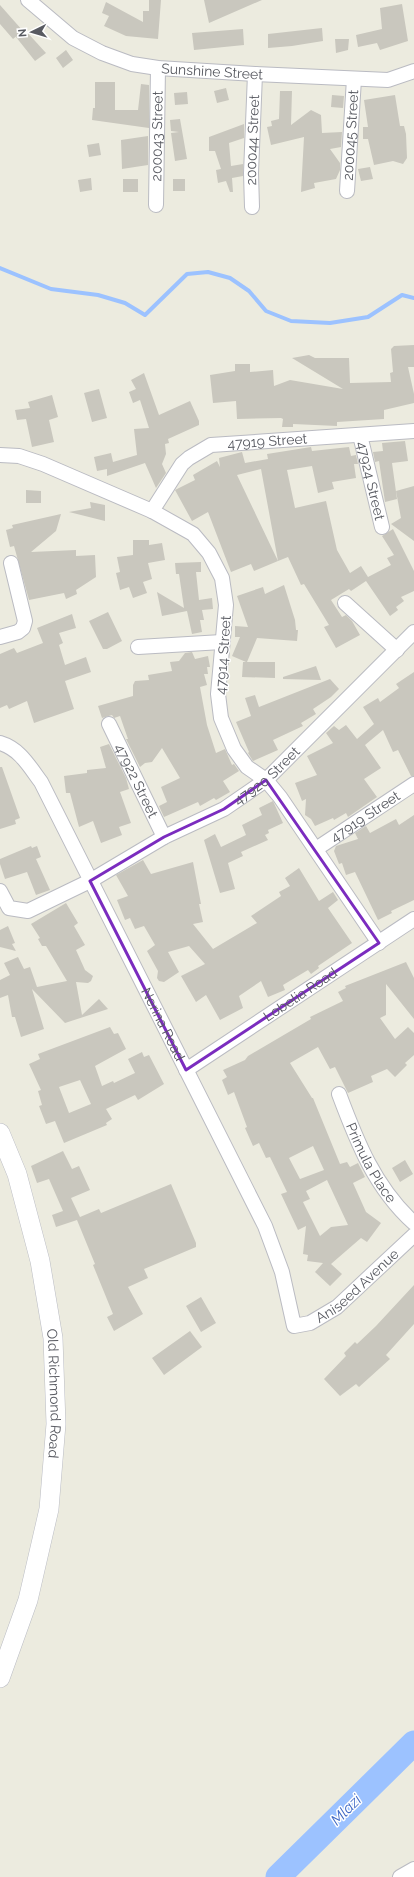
<svg xmlns="http://www.w3.org/2000/svg" width="414" height="1877" font-family="Raleway,sans-serif">
<rect width="100%" height="100%" fill="#ecebdf"/>
<g fill="none" stroke-linecap="round" stroke-linejoin="round">
<!-- stream -->
<path stroke="#9cc2ff" stroke-width="4" d="M0 268 51 289 98 295 125 303 145 315 187 274 208 272 230 278 249 291 266 311 291 321 330 323 368 317 402 295 414 298"/>
<!-- river -->
<path stroke="#9cc2ff" stroke-width="25" d="M278 1877 414 1743"/>
</g>
<!-- building -->
<path fill="#c9c7be" fill-rule="evenodd" d="M149 0H161L158 39 126 36 104 26 109 16 102 13 106 2 143 22V11H149Z
M204 0H262L209 23Z
M402 4 408 41 380 50 377 43 358 47 356 35 382 29 380 8Z
M0 5 23 31 13 39 0 24Z
M322 28 323 41 292 46 268 48V34Z
M243 29 244 45 194 50 192 33Z
M25 30 46 53 35 61 16 37Z
M335 39H349L348 50 336 53Z
M66 50 73 60 63 68 56 58Z
M95 82H115V110H138L141 84 149 85V128L92 120 93 108H95Z
M226 88 229 100 217 103 214 91Z
M280 91H292L291 125 311 110 321 115 322 133 342 132 341 147 330 149 340 163V170L336 179 314 183 315 188 301 192 304 137 271 145 267 127 272 126 271 121 279 119Z
M187 92 188 104 175 105 174 93Z
M332 95 344 96 343 108 331 107Z
M395 95 400 126H404L406 134 407 158 403 164 393 161 374 165 368 139H363V127H368L364 100Z
M180 119 187 159 175 161 171 133 179 132 171 131 170 120Z
M244 124V138L229 143 231 166 243 164V176L232 178 233 192H230L226 181 218 183 216 170 221 169 215 151H209V137Z
M148 136V165L122 169 121 140Z
M99 143 101 155 89 157 87 145Z
M370 167 373 179 361 181 358 169Z
M91 178 92 190 80 192 78 180Z
M123 179H138V192H123Z
M173 179H185V191H173Z
M414 345V367H408L414 394V403L384 410V419L337 422V426L293 424V427H282L283 419 281 418 237 419 236 401 213 403 210 375 235 371V364H250V372L273 370 274 386 290 380 343 389 292 358 309 355 315 358H349L350 383 391 382 390 373 393 372 391 349 394 346Z
M144 373 159 415 190 401 199 421V425L168 439 169 443 165 444 166 454 162 464 166 473 156 488 145 463 107 476V469L97 471 94 457 111 453 113 462 137 455 134 429 149 428 140 400 133 403 129 392 136 389 131 380Z
M99 389 107 418 92 422 84 393Z
M52 395 58 417 49 420 54 442 32 447 26 419 17 420 15 410 30 408 28 402Z
M405 441 408 461 392 463 397 499 385 502 379 461 375 462 373 452 383 451 382 443Z
M311 447 312 451 349 447 351 456 356 455 358 464H354L356 478 332 482 334 489 318 493 312 466 287 470 295 508 326 501 337 550 350 573 361 566 368 577 391 565 387 558 394 555 382 536 393 529 414 571V591L401 597 404 601 396 607 398 610 390 616 366 581 351 591 349 589 331 600 342 617 346 615 352 621 360 635 336 648 324 627 329 625 304 584 301 585 288 557 278 561 261 469 237 475 278 561 254 571 251 564 231 572 208 512 192 521 175 490 195 480 193 475 217 461 220 467 219 458 242 452 245 463 268 459 267 454Z
M414 486V541L391 524 401 518 396 491Z
M26 490 41 491V503H26Z
M90 502 105 505V521L69 512 91 508Z
M61 514 56 531 31 552 76 550V556L95 555 96 577 76 590 77 594 66 599 64 593 29 600 14 546 10 547 6 530 13 528 12 525Z
M133 540H149V545L162 543 165 560 148 563 152 579 143 582 147 593 133 598 129 587 120 590 116 573 120 572 117 557 133 555Z
M201 562V572H196L199 600 212 598 213 609 202 610 204 620H200L202 632 192 634 187 611 162 616 157 592 184 608 179 574H176L175 563Z
M284 585 295 620 296 630H298L297 641 257 638 247 662H275V678L242 677 243 662H246L232 656 240 637H235V626L248 627 237 596 263 587 265 594Z
M108 612 122 641 107 649H103L89 621Z
M72 614 76 628 59 633 63 643 59 645 65 665 86 657 91 672 65 681 74 709 34 723 27 701 9 709 7 705 0 708V654L14 648 17 653 43 643 37 628Z
M192 652 195 659 208 656 210 667H207L208 674H204L207 685 200 687 207 725 216 753 225 749 232 765 234 764 239 771 223 781 230 792 216 800 214 798 200 806 198 802 164 817 159 806 167 802 161 787 180 778 162 748 152 762 145 763 140 767 126 739H128L120 716 114 718 112 715 102 718 98 706 133 696V685L135 681 149 680 148 675 172 671 170 662 179 661 185 653Z
M316 666 321 680 283 679V677Z
M414 672V776H411L398 750 393 752 383 730 365 745 381 768 364 779 377 797 348 817 346 813 334 820 333 818 315 826 311 819 305 815 306 799 302 801 295 783 317 775 307 756 333 743 326 733 334 726 339 730 346 725 357 739 374 724 363 707 378 698 380 702 399 688 396 684Z
M330 679 339 689 331 697 313 709 316 714 301 723 303 726 273 740 278 750 253 761 248 753 249 752 236 722 251 716 245 698 255 695 259 707Z
M109 744 126 778 129 789 120 792 131 823 119 827 122 835 101 843 93 821 79 827 70 793H66L64 776 87 773V770L106 768 100 747Z
M0 767H2L20 818 15 820 16 824 0 829Z
M273 801 283 823 268 830 269 833 265 835 268 840 241 852 243 856 228 863 235 889 220 893 204 840 215 834 221 847 246 835 242 825 262 815 259 808Z
M414 815V900L391 911 392 913 378 920 355 872 346 875 342 863 339 864 334 851 336 846 358 839 355 833 366 826 370 833 396 819 399 825Z
M31 846 32 848 37 846 41 857 36 859 50 890 36 895 27 872 5 879 0 864V859Z
M143 860 151 874 193 862 201 904H199L203 922 193 924 213 949 257 923 251 916 281 896 279 892 290 886 285 878 299 868 319 901 333 892 338 900 328 908 352 943 318 966 319 968 311 974 308 970 283 985 285 990 268 997 261 981 239 996 243 1008 220 1020 206 995 196 1002 181 976 205 964 189 946 168 952 179 972 164 982 159 981 157 978 158 971 147 951 155 945 144 926 135 929 130 918 125 920 117 900 128 896 116 875Z
M66 903 78 923 74 926 85 945 76 950 85 970 93 976 91 981 88 983 76 982 82 1015 99 999 108 1009 65 1023 32 989 44 1029 21 1037 15 1017H12L8 995 0 998V980L10 975 4 963 18 957 24 969 30 967 37 987 67 981 46 946H42L38 939 40 938 31 924Z
M8 926 15 943 12 944 16 951 0 947V930Z
M406 962 414 978V1019L386 984V1015L380 1018 395 1039 408 1027 414 1033V1055L405 1063 407 1065 395 1077 387 1069 371 1076 373 1082 348 1093 335 1067 330 1069 318 1047 290 1063 312 1098H313L340 1164 347 1162 350 1167 358 1163 365 1177 353 1183 366 1212 381 1223 367 1242 361 1238 331 1264 342 1274 330 1286 315 1272 323 1263 307 1261 308 1255 303 1254 306 1226 298 1230 281 1194 287 1192 270 1157 266 1158 259 1143 253 1146 245 1128 247 1127 234 1092 228 1095 222 1080 227 1077 223 1070 245 1060 248 1056 311 1019 310 1017 343 1001 338 992 346 988 345 986ZM313 1146 324 1170 300 1179 289 1158ZM327 1180 348 1225 331 1227 320 1236 303 1202 310 1199 306 1191Z
M110 1027 114 1034 118 1033 126 1049 95 1066 102 1086 113 1081 114 1083 135 1073 128 1059 142 1052 144 1057 149 1055 164 1084 138 1100 135 1095 106 1109 112 1119 106 1123 107 1125 64 1143 55 1121 46 1124 39 1106 42 1105 38 1091 41 1090 29 1064 40 1059 38 1054ZM80 1080 91 1104 69 1113 59 1087Z
M63 1151 72 1169 79 1166 90 1190 71 1198 80 1217 99 1209 101 1213 171 1184 196 1243V1247L144 1269 148 1278 128 1287 143 1314 114 1331 107 1317 113 1314 93 1265 95 1264 77 1220 56 1227 52 1215 63 1211 49 1179 37 1183 31 1166Z
M405 1160 413 1174 400 1182 392 1168Z
M414 1285V1324L386 1355 390 1359 359 1387 356 1384 340 1396 324 1379 346 1356 344 1353 355 1342 357 1344 376 1326Z
M201 1297 216 1323 201 1332 186 1306Z
M190 1331 202 1347 164 1375 152 1358Z"/>
<g fill="none" stroke-linecap="round" stroke-linejoin="round">
<defs>
<g id="street">
<path id="s1" d="M28 0 73 38 102 53 132 64 158 68 255 74 388 80 414 71"/>
<path id="s2" d="M347 191 354 79"/>
<path id="s3" d="M156 205 158 68"/>
<path id="s4" d="M252 207 251 173 255 74"/>
<path id="s5" d="M360 435 382 527"/>
<path d="M0 455 19 456 43 464 152 511 193 534 209 553 222 578 226 605 218 694 221 718 234 749 247 767 266 780 280 797 379 943"/>
<path id="s6" d="M152 511 182 464 189 458 211 445 414 431"/>
<path d="M345 603 397 650"/>
<path d="M0 637 18 632 23 628 25 621 11 563"/>
<path d="M138 647 222 642"/>
<path id="s7" d="M109 724 164 837"/>
<path id="s8" d="M0 743C20 749 29 766 41 782L265 1226 282 1272 294 1326 310 1323 337 1307 414 1235"/>
<path id="s9" d="M316 849 414 784"/>
<path id="s10" d="M0 891 9 908 28 911 90 881 164 837 224 809 266 780 414 632"/>
<path id="s11" d="M186 1070 414 919"/>
<path id="s12" d="M339 1094C357 1142 375 1188 414 1223"/>
<path d="M400 1877 414 1869"/>
</g>
<g id="secondary">
<path id="s13" d="M0 1133 17 1174 40 1261 53 1338 56 1424 49 1509 28 1600 0 1678"/>
</g>
</defs>
<!-- street casing -->
<use href="#street" stroke="#babbc2" stroke-width="16"/>
<!-- secondary casing -->
<use href="#secondary" stroke="#babcc4" stroke-width="20"/>
<!-- street -->
<use href="#street" stroke="#fff" stroke-width="14"/>
<!-- secondary -->
<use href="#secondary" stroke="#fff" stroke-width="19"/>
</g>
<!-- marked area -->
<path fill="none" stroke="#7b2cbf" stroke-width="3" stroke-linejoin="round" d="M266 780 379 943 186 1070 90 881 164 837 224 809Z"/>
<g text-anchor="middle" dominant-baseline="central" stroke-width="3" stroke-linejoin="round" paint-order="stroke">
<!-- street labels -->
<g font-size="14" fill="#585a61" stroke="#fff">
<text stroke="none"><textPath href="#s1" startOffset="204">Sunshine Street</textPath></text>
<text stroke="none"><textPath href="#s2" startOffset="56">200045 Street</textPath></text>
<text stroke="none"><textPath href="#s3" startOffset="69">200043 Street</textPath></text>
<text stroke="none"><textPath href="#s4" startOffset="67">200044 Street</textPath></text>
<text stroke="none"><textPath href="#s6" startOffset="147">47919 Street</textPath></text>
<text stroke="none"><textPath href="#s5" startOffset="47">47924 Street</textPath></text>
<text transform="translate(223 655) rotate(-86)">47914 Street</text>
<text stroke="none"><textPath href="#s10" startOffset="314">47920 Street</textPath></text>
<text stroke="none"><textPath href="#s7" startOffset="63">47922 Street</textPath></text>
<text stroke="none"><textPath href="#s9" startOffset="59">47919 Street</textPath></text>
<text stroke="none"><textPath href="#s11" startOffset="137">Lobelia Road</textPath></text>
<text stroke="none"><textPath href="#s8" startOffset="329">Nerina Road</textPath></text>
<text stroke="none"><textPath href="#s12" startOffset="76">Primula Place</textPath></text>
<text stroke="none"><textPath href="#s8" startOffset="736">Aniseed Avenue</textPath></text>
<text stroke="none"><textPath href="#s13" startOffset="268">Old Richmond Road</textPath></text>
</g>
<!-- water labels -->
<g font-size="15" font-style="italic" fill="#3d67c4" stroke="#fff">
<text transform="translate(346 1810) rotate(-45)">Mlazi</text>
</g>
</g>
<!-- north arrow -->
<g transform="translate(32 32) rotate(265)" stroke="#ffffff" stroke-width="3" paint-order="stroke">
<path d="M0-3L7 15L0 10L-7 15Z" fill="#585a61"/>
<text y="-6" font-size="11" font-weight="bold" text-anchor="middle" fill="#585a61">N</text>
</g>
</svg>
